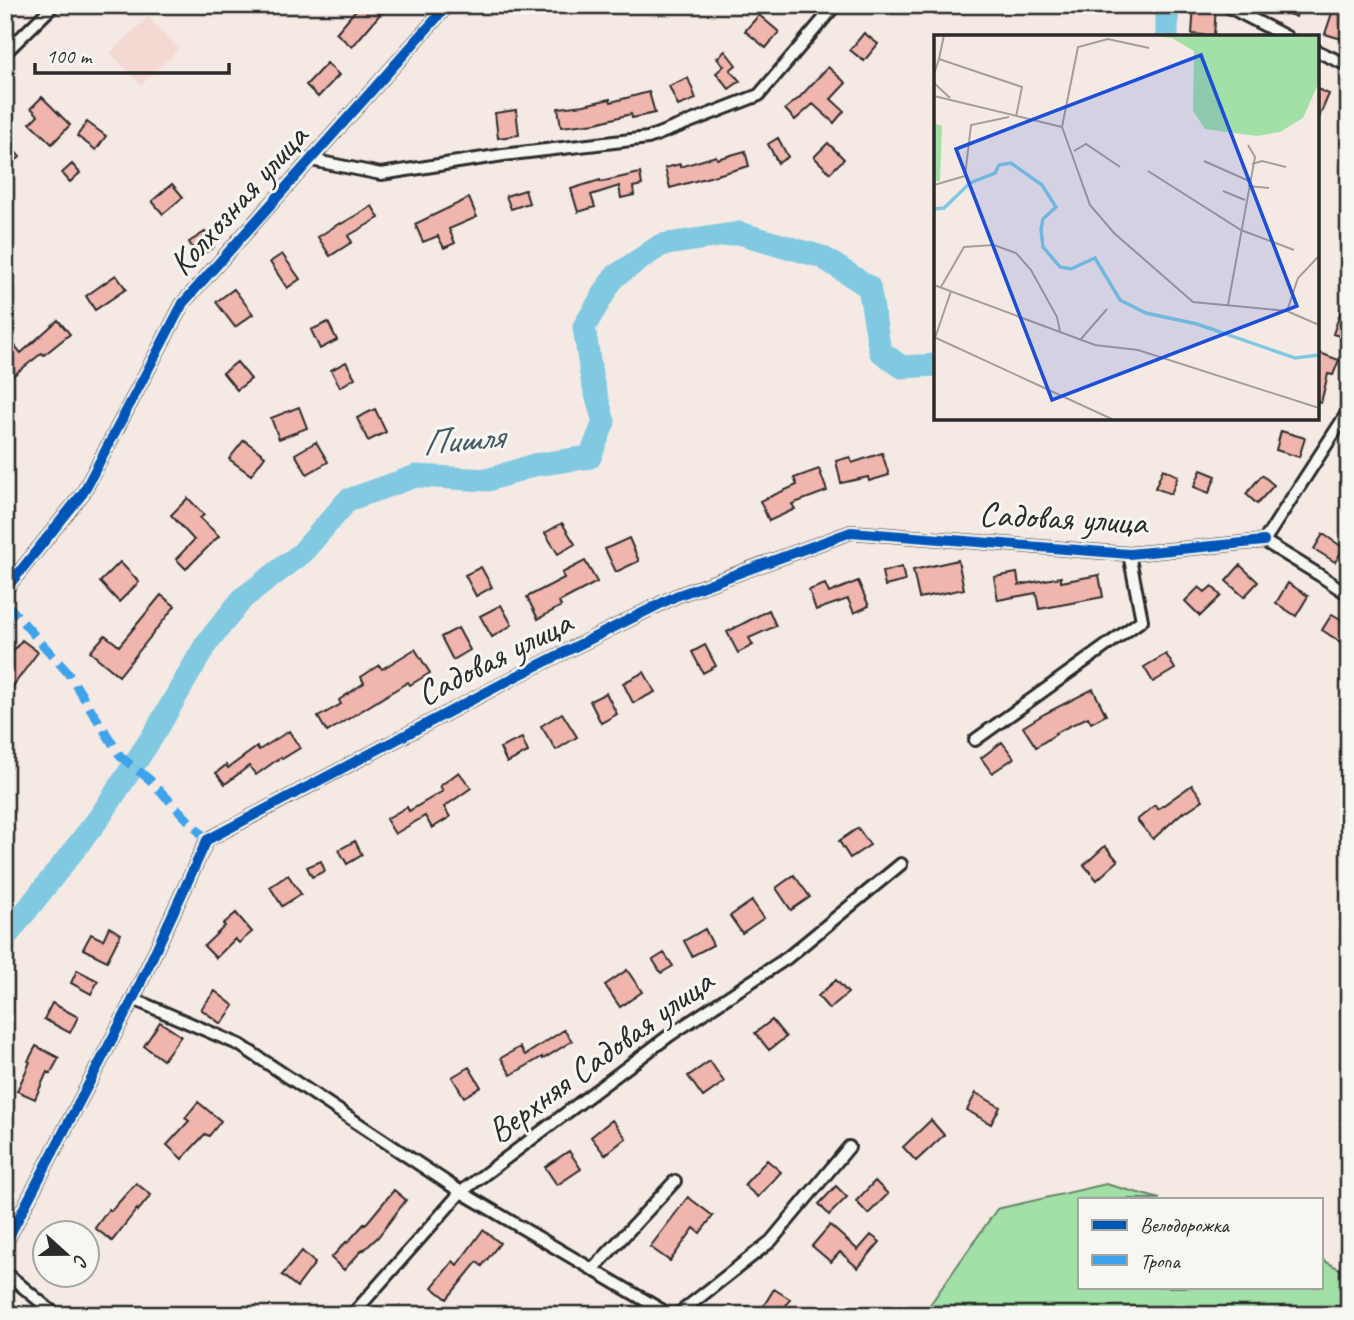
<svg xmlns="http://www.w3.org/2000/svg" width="1354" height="1320" font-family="Caveat,sans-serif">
<rect width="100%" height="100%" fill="#f5e9e4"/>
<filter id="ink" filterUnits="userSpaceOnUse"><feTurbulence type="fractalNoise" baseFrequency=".0143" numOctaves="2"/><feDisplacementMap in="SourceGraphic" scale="14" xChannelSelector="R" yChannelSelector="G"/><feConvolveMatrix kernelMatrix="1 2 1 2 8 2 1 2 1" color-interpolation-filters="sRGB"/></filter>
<g filter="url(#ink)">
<!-- built -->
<path fill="#f4d9d3" d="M148 17 179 49 141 85 110 53Z"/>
<!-- green -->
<path fill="#a2e0a7" stroke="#668669" stroke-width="2" d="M1106 1184 1160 1199H1079V1287H1321V1259L1349 1274V1315H924L929 1306 997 1209Z"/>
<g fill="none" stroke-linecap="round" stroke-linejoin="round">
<!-- river -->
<path stroke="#81c9e1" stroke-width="23" d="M1167 37V5
M5 938 99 818 156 731 206 644 243 598 301 554 348 500 416 476 488 480 534 465 590 457 604 422 592 380 584 327 614 277 661 245 739 233 822 257 869 287 880 351 902 367 936 365"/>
</g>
<!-- building -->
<path fill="#f0b5ac" stroke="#2b2b2b" stroke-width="2" d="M360 5H388L352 47 336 33Z
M1194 5 1216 7 1214 36 1192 34Z
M1267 5H1300L1296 17Z
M1333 10 1349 15V29L1345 40 1325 34Z
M759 15 779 32 766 48 745 31Z
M864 33 878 44 864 61 850 50Z
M725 51 736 65 730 70 740 81 729 89 716 73 724 66 717 58Z
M327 63 339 75 318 97 306 85Z
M828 67 846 83 831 99 844 111 834 123 813 104 795 120 785 109 799 98Z
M688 78 696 99 678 106 669 86Z
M1317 89 1329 94 1317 122Z
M649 92 655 113 632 118 631 114 596 123 561 127 558 108 584 105 610 99 611 102Z
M42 97 70 125 52 144 30 123 38 115 31 108Z
M516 110 519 135 498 138 495 113Z
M87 122 106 136 96 150 77 136Z
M778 138 788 157 778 163 768 144Z
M5 140 20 157 5 169Z
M828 143 844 159 830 173 814 157Z
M745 151 749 166 670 188 665 168 680 164V167L716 156 717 159Z
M72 164 80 173 70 182 62 173Z
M640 173 642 185 633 187 634 195 621 198 619 186 591 195 595 207 578 212 571 189 600 180V182Z
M172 184 183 197 163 214 152 201Z
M525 190 529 203 511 209 506 196Z
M469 198 477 217 449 229 455 243 444 248 438 236 423 242 415 224Z
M372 206 379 218 348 236 352 242 330 256 318 237 340 223 341 224Z
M205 232 214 247 198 257 189 242Z
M282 254 300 279 287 288 270 262Z
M116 275 126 289 95 310 86 296Z
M234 289 253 314 235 327 216 302Z
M1347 293H1349V339L1333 334Z
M58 320 70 334 44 355 42 353 5 382V356L15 346 21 353Z
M328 322 337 340 320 349 311 330Z
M1317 352 1339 360 1333 375 1328 374 1321 403 1317 402Z
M237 362 251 379 237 390 223 373Z
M346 362 355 378 340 387 331 370Z
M299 407 307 428 279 439 271 418Z
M375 409 386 432 368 441 357 418Z
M1281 431 1305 438 1299 457 1276 450Z
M244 440 265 456 251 475 229 459Z
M316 442 328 462 307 474 295 454Z
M882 453 889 475 869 481 868 477 841 483 836 461 850 457 852 463Z
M819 469 827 491 792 504 795 509 769 521 760 501 797 485 794 478Z
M1163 469 1178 476 1171 494 1155 488Z
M1201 470 1216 476 1209 493 1194 487Z
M1262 475 1274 485 1257 504 1246 494Z
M188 498 204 515 200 518 219 536 186 569 176 559 194 540 171 515Z
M562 523 575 544 558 554 545 533Z
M1323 534 1344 548 1335 562 1314 549Z
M629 538 639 561 616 572 605 549Z
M958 560 964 589 919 598 913 570Z
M585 561 597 582 559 602 561 606 538 619 527 597 564 578 562 573Z
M120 562 139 582 119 602 100 582Z
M1240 565 1258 582 1244 597 1226 581Z
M481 567 492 587 476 596 465 575Z
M902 567 905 581 885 586 882 572Z
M1017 573 1019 585 1061 577V582L1099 575 1103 597 1039 609 1036 593 998 600 994 577Z
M858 581 869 606 854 613 848 599 816 610 809 590 825 584 829 593Z
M1288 583 1308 596 1296 616 1276 603Z
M1212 586 1221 596 1200 616 1185 601 1199 587 1205 592Z
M161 595 175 606 119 676 90 652 105 635 119 646Z
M501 605 512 625 492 637 480 616Z
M769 610 776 626 749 638 753 645 738 653 727 632Z
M1332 614 1349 624V632L1342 643 1322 630Z
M458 628 470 650 453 660 441 637Z
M22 640 38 652 5 697V661Z
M705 645 716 666 703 673 692 652Z
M415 649 430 673 410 685 408 682 327 732 318 717 341 704 339 700 364 683 361 677 379 665 382 669Z
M1166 654 1175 669 1153 682 1144 667Z
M644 672 655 692 633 703 623 683Z
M1093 689 1106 715 1091 723 1088 717 1055 733 1056 734 1036 747 1023 727 1044 714Z
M606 693 617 714 601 723 590 701Z
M562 713 577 737 556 750 541 726Z
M289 731 300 748 282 759 281 757 256 775 249 766 225 784 216 773 226 765 228 768 257 747 259 750Z
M522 738 528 752 507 763 500 748Z
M1002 742 1014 758 992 773 981 758Z
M459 772 471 788 444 807 450 817 432 828 425 816 395 834 386 819 407 807 409 811 443 791 440 786Z
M1192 785 1203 800 1184 813 1183 812 1153 839 1137 820 1155 805 1158 809Z
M858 828 870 845 850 858 839 841Z
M355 841 362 855 347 864 339 850Z
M1105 846 1118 861 1097 880 1084 865Z
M321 861 325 871 312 877 307 867Z
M288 875 301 894 282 906 270 887Z
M794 875 810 897 791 910 776 888Z
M752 901 764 918 742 933 730 916Z
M236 913 252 932 239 943 235 939 216 958 204 946 225 926 223 924Z
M109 927 121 934 107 961 83 949 91 934 103 940Z
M705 929 713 945 692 956 684 941Z
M664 953 673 966 661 973 653 960Z
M77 970 98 981 91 994 71 983Z
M627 970 642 992 620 1007 605 985Z
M836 980 848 993 829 1009 818 996Z
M215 991 234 1006 221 1024 201 1009Z
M52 1003 78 1017 70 1033 44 1019Z
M772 1020 786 1037 769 1050 755 1033Z
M160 1022 181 1036 163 1060 144 1046Z
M564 1030 572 1041 543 1059 542 1057 511 1075 501 1058 520 1047 525 1055Z
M36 1046 59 1058 50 1074 47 1072 35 1099 17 1091 30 1062 28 1061Z
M710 1061 724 1082 703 1097 688 1076Z
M469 1067 481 1087 464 1097 452 1077Z
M976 1093 1000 1107 991 1124 967 1110Z
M198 1102 221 1121 209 1136 205 1134 182 1159 167 1145 189 1121 185 1118Z
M612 1120 626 1138 605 1155 591 1137Z
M931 1120 944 1135 916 1161 903 1147Z
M569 1151 581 1169 557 1185 545 1167Z
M767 1160 781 1172 758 1197 744 1185Z
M875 1181 888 1194 868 1214 856 1201Z
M136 1183 151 1195 138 1211 137 1209 112 1241 95 1228 109 1209 111 1211Z
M836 1186 847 1197 829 1215 819 1204Z
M394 1190 406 1200 378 1237 364 1250 363 1249 344 1270 331 1258 346 1242 347 1243 364 1224 365 1225Z
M688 1197 713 1216 700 1233 694 1228 670 1261 650 1247Z
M830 1225 858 1250 871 1235 880 1242 858 1268 840 1252 831 1262 812 1246Z
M483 1230 500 1243 482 1266 477 1262 447 1299 432 1287 453 1261 457 1265Z
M302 1251 315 1263 297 1287 282 1275Z
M774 1289 790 1299 780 1315H758Z"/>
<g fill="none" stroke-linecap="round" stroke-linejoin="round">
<defs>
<path id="minor" d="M1225 5 1287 37
M1317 51 1349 66
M5 53 54 5
M311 160 381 174 503 155 648 138 759 95 832 9 833 5
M1264 541 1349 410
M1264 541 1321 576 1349 595
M5 590 83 493 183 303 448 5
M975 740 1142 620 1129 554
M133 999 240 1045 461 1192 670 1315
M5 1244 133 999 207 840 515 677 676 596 851 532 1129 554 1264 541
M593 1269 675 1181
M5 1272 56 1315
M352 1315 461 1192 670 1035 787 958 901 864
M677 1315 771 1241 849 1147"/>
</defs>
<!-- minor casing -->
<use href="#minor" stroke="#2b2b2b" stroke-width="16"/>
<!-- minor -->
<use href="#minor" stroke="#f6f6f2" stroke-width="10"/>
<!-- quiet -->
<path stroke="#3ea3eb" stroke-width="9" stroke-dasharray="18 9" stroke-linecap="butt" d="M5 602 68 673 121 757 149 779 207 840"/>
<defs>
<path id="cycleway" d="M5 590 83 493 183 303 448 5
M5 1244 133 999 207 840 515 677 676 596 851 532 1129 554 1264 541"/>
</defs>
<!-- cycleway casing -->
<use href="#cycleway" stroke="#f6f6f2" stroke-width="15"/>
<!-- cycleway -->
<use href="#cycleway" stroke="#0057b8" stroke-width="10"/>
</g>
</g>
<g text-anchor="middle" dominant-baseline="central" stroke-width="6" stroke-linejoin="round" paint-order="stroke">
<!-- street labels -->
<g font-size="35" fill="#2b2b2b" stroke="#f6f6f2">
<text transform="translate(238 200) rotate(-48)">Колхозная улица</text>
<text transform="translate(1063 518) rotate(3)">Садовая улица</text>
<text transform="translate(494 658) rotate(-27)">Садовая улица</text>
<text transform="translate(600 1056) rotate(-36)">Верхняя Садовая улица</text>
</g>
<!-- water labels -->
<g font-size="37" font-style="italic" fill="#455a62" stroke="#f6f6f2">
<text transform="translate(462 439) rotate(-5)">Пишля</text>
</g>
</g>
<!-- overview -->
<g transform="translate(934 35)">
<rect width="385" height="385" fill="#f5e9e4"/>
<path d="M211 0H385V47L369 83 346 97 323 101 271 94 259 76 260 16 238 3ZM0 88 8 91 6 146H0Z" fill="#a2e0a7"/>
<path fill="none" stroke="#81c9e1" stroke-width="3.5" d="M0 174 10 173 36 148 61 138 65 130 77 128 108 150 122 172 109 184 107 194 109 212 126 232 137 234 161 223 186 265 212 278 263 289 361 323 385 320"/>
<path fill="none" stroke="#a49d9a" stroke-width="2" d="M5 24 10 0M0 39 5 24 88 52 82 82M0 48 16 63M0 61 128 92M128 92 156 170 180 198 259 267 353 276 385 290M128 92 144 12 174 4 215 13M140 116 152 109 186 132M270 126 315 146M318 129 328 126 352 132M214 136 307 195 360 215M0 150 31 141 37 90 75 82M314 151 335 153M289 156 311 165M0 250 161 310 204 315 385 373M7 252 30 212 60 210 82 218 97 235 123 282 126 296M294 270 321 122 314 110M353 276 364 243 385 221M0 302 180 385M147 304 173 274M0 306 17 256"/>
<path fill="#1d4ed8" fill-opacity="0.15" stroke="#1d4ed8" stroke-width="3.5" d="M267 20 363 271 118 365 22 114Z"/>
<rect width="385" height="385" fill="none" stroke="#2b2b2b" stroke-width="3.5"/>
</g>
<!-- margin -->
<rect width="1354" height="1320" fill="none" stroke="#f6f6f2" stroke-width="28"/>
<rect x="14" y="14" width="1326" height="1292" fill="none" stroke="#2b2b2b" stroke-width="2.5" filter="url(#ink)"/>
<!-- legend -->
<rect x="1078" y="1198" width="245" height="91" fill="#f6f6f2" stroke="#a5a5a2" stroke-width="2"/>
<rect x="1092" y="1220" width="35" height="10" fill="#0057b8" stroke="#a5a5a2" stroke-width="2"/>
<text x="1140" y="1232" font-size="21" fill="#2b2b2b">Велодорожка</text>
<rect x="1092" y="1255" width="35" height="10" fill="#3ea3eb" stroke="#a5a5a2" stroke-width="2"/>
<text x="1140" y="1268" font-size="21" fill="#2b2b2b">Тропа</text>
<!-- north arrow -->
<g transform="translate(66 1254) rotate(111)"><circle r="33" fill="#f6f6f2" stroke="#a5a5a2" stroke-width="2"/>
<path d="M0-5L12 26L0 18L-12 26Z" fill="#2b2b2b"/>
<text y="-10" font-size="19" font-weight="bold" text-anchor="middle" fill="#2b2b2b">С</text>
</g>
<!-- scale -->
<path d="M35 63v10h194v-10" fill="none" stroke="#2b2b2b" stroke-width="3.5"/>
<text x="46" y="63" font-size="21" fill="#2b2b2b" stroke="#f6f6f2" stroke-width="5" paint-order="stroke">100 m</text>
</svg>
